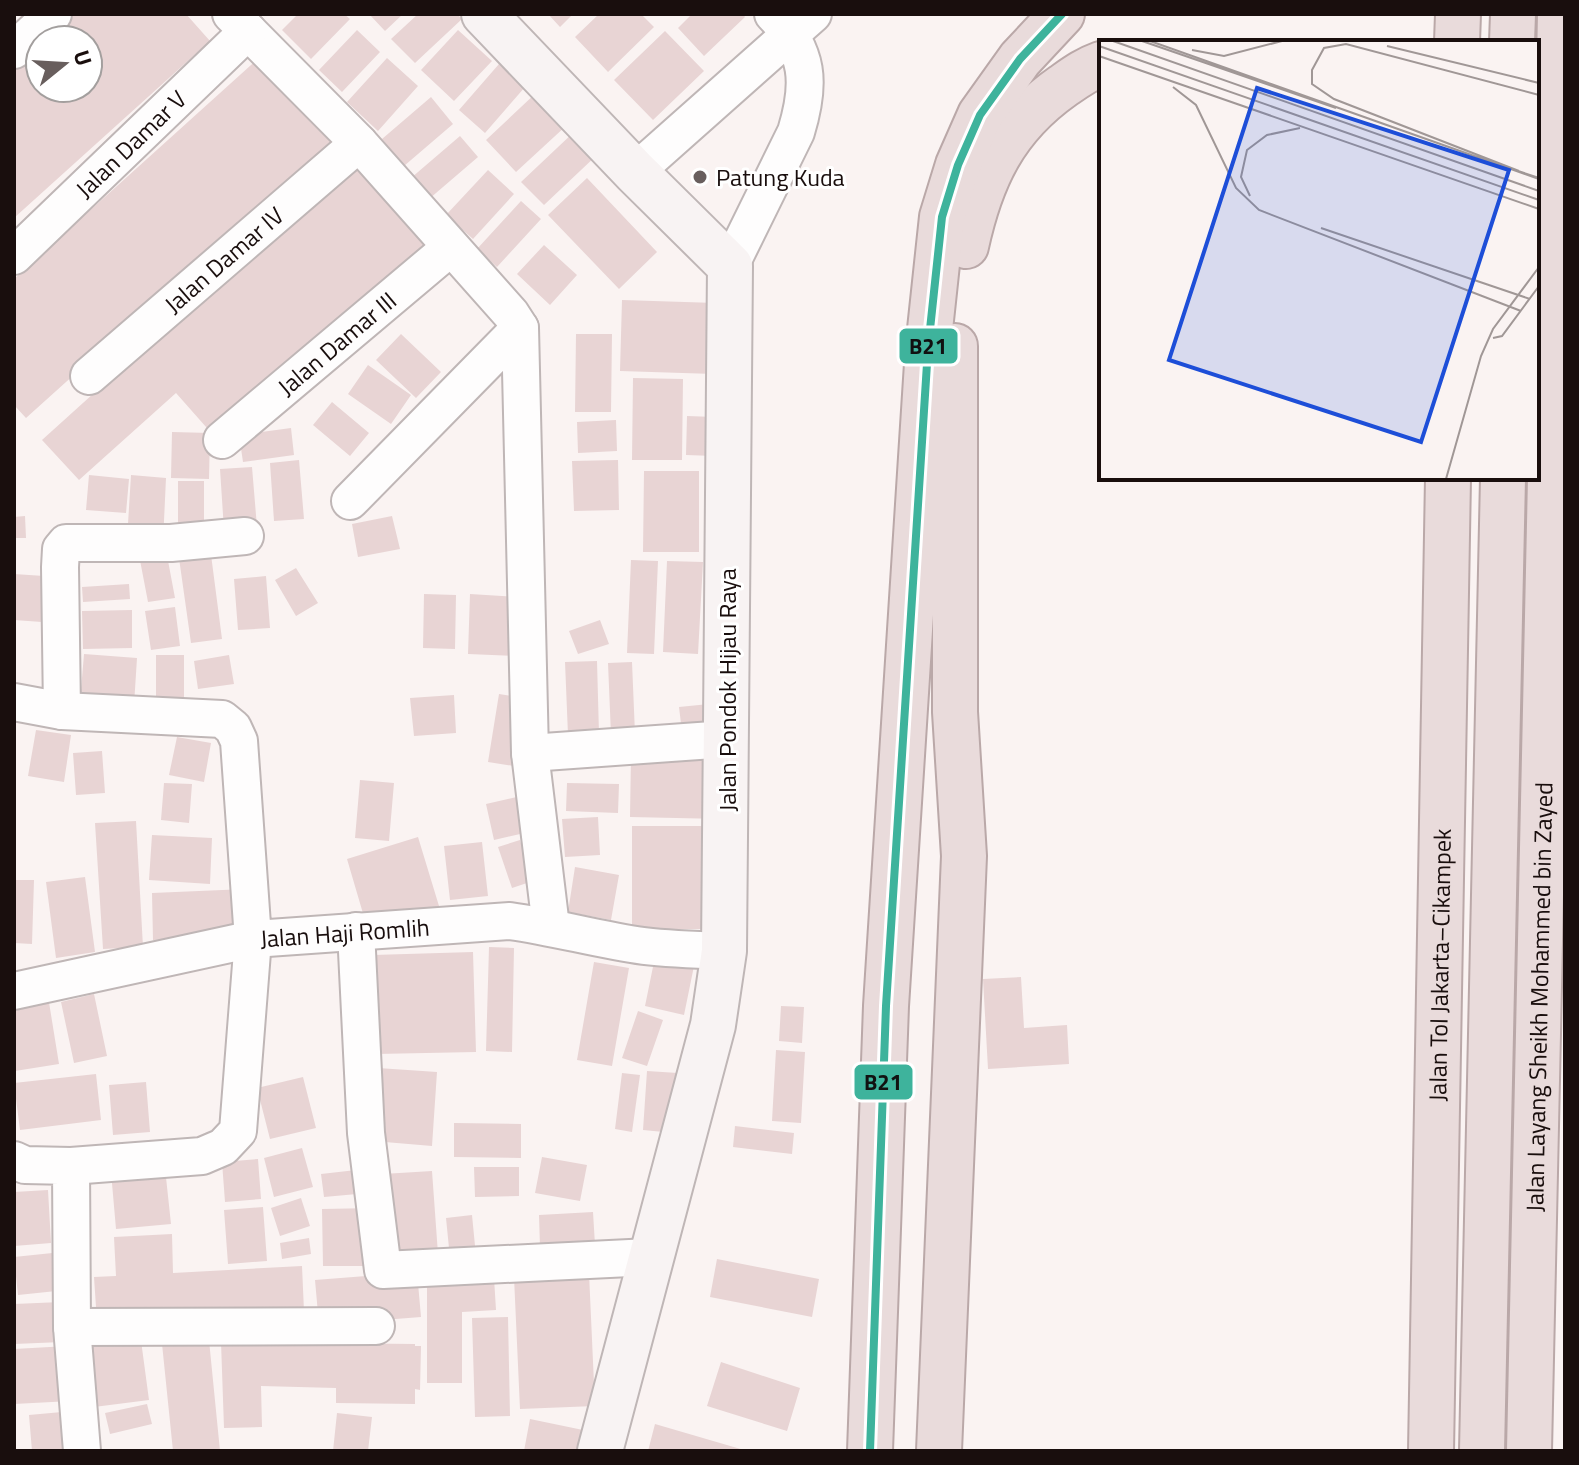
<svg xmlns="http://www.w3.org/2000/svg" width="1579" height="1465" font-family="'Titillium Web',sans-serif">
<rect width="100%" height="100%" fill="#faf3f2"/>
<!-- building -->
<path fill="#e8d4d4" d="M74 14H186L210 41 14 218V68L40 45V88H88V40H45Z
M298 14H344L350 19 311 59 282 30Z
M369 14H403L385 31Z
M418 14H457L462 19 415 63 391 39Z
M548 14H573L560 27Z
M599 14H641L654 27 608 72 575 37Z
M692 14H743L745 17 704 56 678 28Z
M357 30 380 52 342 92 319 70Z
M458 30 492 61 454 101 421 70Z
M665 31 704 71 653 120 614 80Z
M262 55 336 139 26 418 14 405V279Z
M387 58 418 86 378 131 347 102Z
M499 64 525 87 485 133 459 110Z
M537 92 567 125 516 172 486 140Z
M431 97 453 124 404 166 382 139Z
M575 131 598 154 544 205 521 182Z
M460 136 478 157 429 199 411 178Z
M352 160 427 243 214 436 176 393 79 480 42 440Z
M488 170 514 194 473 239 446 215Z
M587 178 657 252 619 289 548 215Z
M521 201 541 219 497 267 477 249Z
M544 245 577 275 550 305 517 274Z
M622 300 716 303 714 374 620 371Z
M401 334 441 372 416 398 376 360Z
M576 334H612L611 412H575Z
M368 365 411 395 391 424 348 394Z
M633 378 683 379 682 460H632Z
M332 402 369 433 350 456 313 425Z
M687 416 715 417 714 456 686 455Z
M616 420 617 451 578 453 577 422Z
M291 428 294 455 243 462 239 435Z
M172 432 210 433 209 479 171 478Z
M299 460 304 519 274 521 270 463Z
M618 460 619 510 574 511 572 461Z
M252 467 257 527 224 530 220 469Z
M644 471H699V552H643Z
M89 475 129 479 126 513 86 510Z
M131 475 166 478 163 542 127 540Z
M178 481H204V538H178Z
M25 516 26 538H14V517Z
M392 516 400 549 358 557 352 524Z
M210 547 222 639 191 643 178 551Z
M166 550 175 598 148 602 139 555Z
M631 560 658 561 654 654 627 653Z
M667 561 703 562 698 654 663 652Z
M296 568 318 603 296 616 275 580Z
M14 574 59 577 56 623 14 620Z
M266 576 270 628 238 630 234 579Z
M129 584 130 599 83 602 82 587Z
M424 594 456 595 455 649 423 648Z
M470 594 520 597 517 656 468 654Z
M175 607 180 646 151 650 145 611Z
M132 610V648L83 649 82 611Z
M600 620 609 644 578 654 569 631Z
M84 654 137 658 134 705 80 702Z
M156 655H184V699H156Z
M229 655 234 684 198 689 194 661Z
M597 661 599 734 568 735 565 662Z
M632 662 635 734 611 735 608 663Z
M499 694 524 698 514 766 488 762Z
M454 695 456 733 414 736 410 698Z
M709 704 712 729 682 732 679 707Z
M36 730 71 735 64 782 28 776Z
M177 737 211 743 204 782 169 775Z
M102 751 105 793 76 795 73 753Z
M631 756 723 758 722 819 630 817Z
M360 780 394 783 389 841 355 838Z
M164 783 192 784 189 823 161 820Z
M567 783 619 784 618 813 566 811Z
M521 796 529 832 494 840 486 804Z
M598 817 600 855 565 857 562 819Z
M136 821 143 947 103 949 95 823Z
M632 826H707L706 929H632Z
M152 835 212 838 210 884 149 880Z
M418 837 439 906 367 927 347 859Z
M520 840 533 881 512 888 498 847Z
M482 842 488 896 450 900 444 846Z
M575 867 619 875 611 920 568 912Z
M85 877 95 952 56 958 46 882Z
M14 880H34L32 944 14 943Z
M246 889 248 936 153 940 152 893Z
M489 947 514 948 512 1052 486 1051Z
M473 952 476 1052 376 1054 373 955Z
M655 957 694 966 684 1015 645 1006Z
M594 962 629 968 612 1066 577 1060Z
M1021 977 1024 1028 1067 1025 1069 1064 988 1069 983 979Z
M47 990 59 1064 15 1071 14 995Z
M94 994 107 1056 74 1063 61 1002Z
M781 1006 804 1007 802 1043 779 1041Z
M638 1011 663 1020 647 1066 622 1058Z
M776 1050 805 1052 801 1123 772 1121Z
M378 1068 437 1072 432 1146 373 1141Z
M647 1071 678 1073 674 1133 643 1130Z
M622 1073 640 1075 632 1132 615 1129Z
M96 1074 101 1120 20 1130 14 1083Z
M303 1077 316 1128 270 1139 257 1088Z
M146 1082 150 1132 113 1135 109 1085Z
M454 1123 521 1124V1158L454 1157Z
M735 1126 794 1133 792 1154 733 1147Z
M302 1148 313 1187 274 1197 264 1158Z
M542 1157 587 1165 580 1201 535 1193Z
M258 1159 261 1199 225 1202 222 1162Z
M474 1167H519V1196L475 1197Z
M165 1168 171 1224 116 1229 111 1172Z
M365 1169 368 1193 324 1197 321 1174Z
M432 1171 438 1254 388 1257 383 1174Z
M48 1190 51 1243 14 1246V1192Z
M301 1198 310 1226 280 1236 271 1208Z
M263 1207 267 1261 228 1264 224 1210Z
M374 1208 375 1266H323L322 1209Z
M593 1212 595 1245 540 1247 539 1215Z
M472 1215 476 1256 450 1258 446 1218Z
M172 1234 173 1273 302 1266 304 1311 97 1322 94 1277 116 1276 114 1237Z
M309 1238 311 1254 282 1259 280 1243Z
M62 1252 66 1290 18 1295 14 1257Z
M717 1259 819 1279 812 1317 710 1297Z
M417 1272 421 1317 319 1325 315 1280Z
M589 1273 595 1406 520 1409 514 1277Z
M494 1278 496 1310 462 1312V1383H427V1282Z
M61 1302 62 1342 14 1344V1304Z
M508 1317 510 1416 475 1417 472 1318Z
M208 1330 220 1451H173L161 1334Z
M140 1333 149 1400 94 1407 85 1340Z
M221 1342 415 1344V1346H421L420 1390 415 1389V1404L336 1403V1388L261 1386 262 1427 224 1428Z
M68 1346 71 1401 14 1404V1349Z
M721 1362 800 1388 787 1431 707 1406Z
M147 1404 152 1424 110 1434 105 1413Z
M73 1411 77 1451H32L29 1415Z
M337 1413 372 1417 368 1451H333Z
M530 1419 583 1430 578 1451H524Z
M655 1424 744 1450V1451H648Z"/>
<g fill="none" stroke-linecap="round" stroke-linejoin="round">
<defs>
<g id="street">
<path d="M231 14 359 143 511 314 520 328 530 753 551 927"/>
<path d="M14 50 53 14"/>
<path d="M635 172 813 14"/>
<path id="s1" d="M14 256 248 31"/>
<path d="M730 266 796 132C811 83 809 52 773 14"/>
<path id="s2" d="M89 376 359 143"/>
<path id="s3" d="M222 440 450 248"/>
<path d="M350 501 520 328"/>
<path id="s4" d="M14 702 62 711 222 719 233 728 239 741 253 939 510 921C555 927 599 940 644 946 670 949 697 950 724 951"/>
<path d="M62 711 60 567 61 549 66 543H171L245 536"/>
<path d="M530 753 727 739"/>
<path d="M356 931 366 1133 383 1270 650 1257"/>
<path d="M14 991 253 939 238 1131 223 1147 202 1156 71 1166"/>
<path d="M14 1160 25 1165 71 1166 72 1327 82 1451"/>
<path d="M72 1327 376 1326"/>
</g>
<path id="secondary" d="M484 14 635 172 730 266 724 951 713 1025 600 1451"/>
<g id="highway">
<path d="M1457 42 1458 14"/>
<path d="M1512 42 1513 14"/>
<path d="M966 246C981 177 1005 127 1063 86 1076 77 1087 69 1101 64"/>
<path d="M870 1451 886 1006 928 348 942 217 958 165 980 115 1020 59 1062 14"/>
<path d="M939 1451 964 856 955 712V346"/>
<path id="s5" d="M1431 1451 1448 478"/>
<path d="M1482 1451 1503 478"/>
<path id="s6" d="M1529 1451 1560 14"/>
</g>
</defs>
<!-- street casing -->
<use href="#street" stroke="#bfb6b6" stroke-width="40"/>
<!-- secondary casing -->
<use href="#secondary" stroke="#bfb6b6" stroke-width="48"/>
<!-- highway casing -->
<use href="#highway" stroke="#baa8a8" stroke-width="48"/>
<!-- street -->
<use href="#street" stroke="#fefdfd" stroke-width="36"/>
<!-- secondary -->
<use href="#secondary" stroke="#f8f3f3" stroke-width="44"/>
<!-- highway -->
<use href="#highway" stroke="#e9dbdb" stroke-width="44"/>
<defs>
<path id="bus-1" d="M870 1451 886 1006 928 348 942 217 958 165 980 115 1020 59 1062 14"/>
</defs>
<!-- bus-1 casing -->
<use href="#bus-1" stroke="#fff" stroke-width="14"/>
<!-- bus-1 -->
<use href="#bus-1" stroke="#3eb39c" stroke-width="8"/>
</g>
<!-- markers -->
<circle fill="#685e5d" stroke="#fff" stroke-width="3" cx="700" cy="177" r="8"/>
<g text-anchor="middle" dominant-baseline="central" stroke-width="6" stroke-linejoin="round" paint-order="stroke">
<!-- street labels -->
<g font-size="24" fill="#190e0d" stroke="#fff">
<text stroke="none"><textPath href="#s1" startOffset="162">Jalan Damar V</textPath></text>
<text stroke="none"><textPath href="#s2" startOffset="178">Jalan Damar IV</textPath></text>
<text stroke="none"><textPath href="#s3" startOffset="150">Jalan Damar III</textPath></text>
<text transform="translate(727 690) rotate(-90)">Jalan Pondok Hijau Raya</text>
<text stroke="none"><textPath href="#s4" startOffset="528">Jalan Haji Romlih</textPath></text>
<text stroke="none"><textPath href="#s5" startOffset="486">Jalan Tol Jakarta–Cikampek</textPath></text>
<text stroke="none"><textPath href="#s6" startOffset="454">Jalan Layang Sheikh Mohammed bin Zayed</textPath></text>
</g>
<!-- poi labels -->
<g font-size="24" fill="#190e0d" stroke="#fff" text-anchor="start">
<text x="716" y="177">Patung Kuda</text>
</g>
</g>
<!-- overview -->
<g transform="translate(1099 40)">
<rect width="440" height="440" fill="#faf3f2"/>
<path fill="none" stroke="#a09796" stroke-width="2" d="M14 1 440 151M43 1 237 68M51 1 440 139M0 6 440 160M288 6 440 43M93 10 125 16 183 1M0 16 440 169M74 47 97 65 137 148 160 170 422 271M413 129 440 138M420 131 235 59 213 44V30L225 8 247 4 440 55M151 156 142 137 148 110 168 95 201 88M222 188 431 259M394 298 403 296 440 246M347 439 382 316 394 289 440 227"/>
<path fill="#1d4ed8" fill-opacity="0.15" stroke="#1d4ed8" stroke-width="4" d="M158 48 410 130 322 402 70 320Z"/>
<rect width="440" height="440" fill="none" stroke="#190e0d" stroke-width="4"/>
</g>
<g stroke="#fff" stroke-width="3">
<rect x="898" y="327" width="61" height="38" rx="8" fill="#3eb39c"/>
<rect x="853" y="1063" width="61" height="38" rx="8" fill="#3eb39c"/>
</g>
<g font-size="22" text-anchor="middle" font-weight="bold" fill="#111">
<text x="928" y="354">B21</text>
<text x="883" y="1090">B21</text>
</g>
<!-- border -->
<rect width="1579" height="1465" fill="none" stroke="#190e0d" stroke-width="32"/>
<!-- north arrow -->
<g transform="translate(64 64) rotate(72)"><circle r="38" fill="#ffffff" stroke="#a39f9e" stroke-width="2"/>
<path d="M0-6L14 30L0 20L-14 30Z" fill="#685e5d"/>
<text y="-12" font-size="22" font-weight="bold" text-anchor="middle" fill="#190e0d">U</text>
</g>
</svg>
